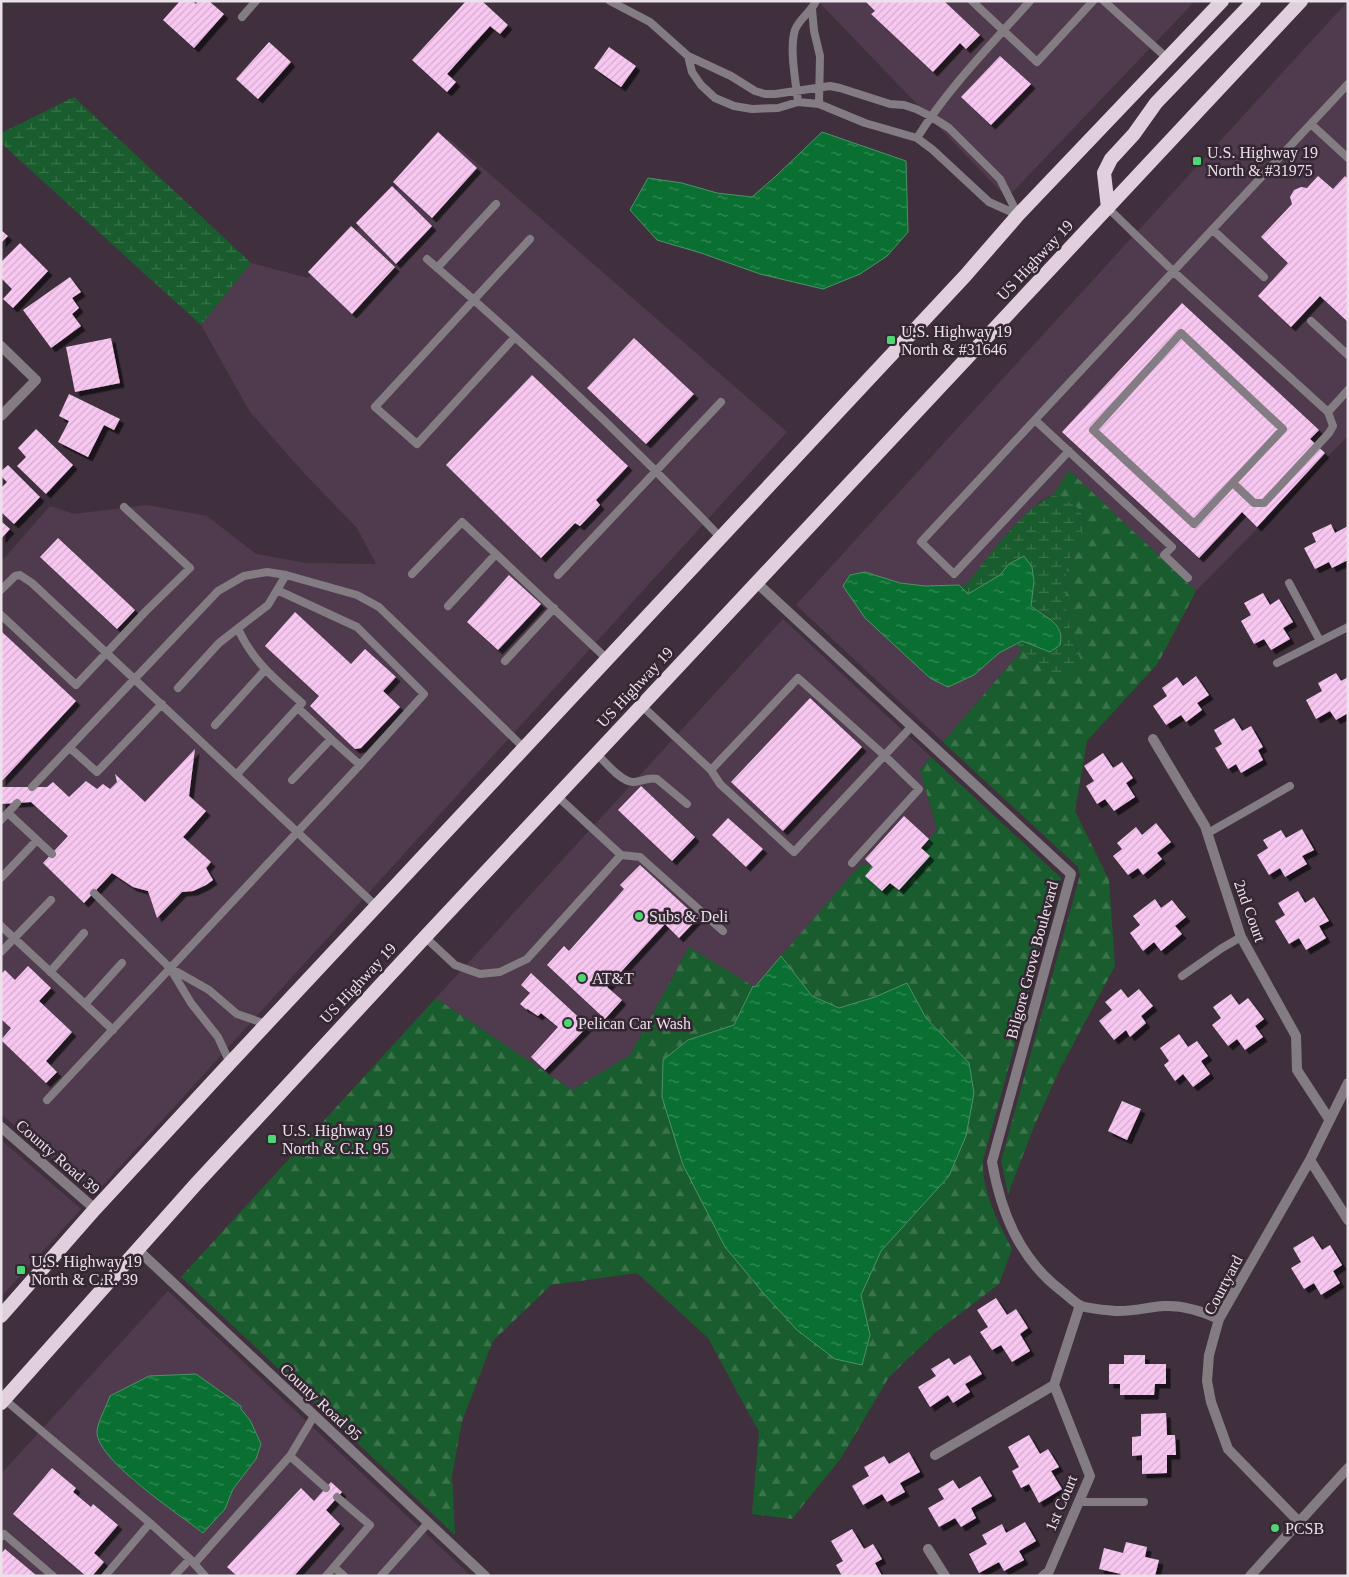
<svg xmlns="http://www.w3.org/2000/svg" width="1349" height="1577" font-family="'Times New Roman',serif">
<defs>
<pattern id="forest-firs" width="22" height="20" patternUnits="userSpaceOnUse" patternTransform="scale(1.25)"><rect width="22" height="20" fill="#195c2d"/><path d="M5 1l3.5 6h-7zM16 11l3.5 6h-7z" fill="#3b734b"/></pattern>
<pattern id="wetland-marsh" width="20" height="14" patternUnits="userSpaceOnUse" patternTransform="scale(1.25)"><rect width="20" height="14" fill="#195c2d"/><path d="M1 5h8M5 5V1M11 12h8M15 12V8" fill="none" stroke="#3b734b"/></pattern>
<pattern id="water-ripples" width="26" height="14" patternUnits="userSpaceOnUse" patternTransform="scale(1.25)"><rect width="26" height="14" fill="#097031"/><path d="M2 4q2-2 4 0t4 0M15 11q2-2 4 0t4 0" fill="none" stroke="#398b59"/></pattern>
<pattern id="building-hatch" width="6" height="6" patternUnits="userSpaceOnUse" patternTransform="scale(1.25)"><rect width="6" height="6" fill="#f8c7f1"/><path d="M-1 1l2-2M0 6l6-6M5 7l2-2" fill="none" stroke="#d4adcf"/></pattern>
<filter id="shadow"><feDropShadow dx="4.5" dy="4.5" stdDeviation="0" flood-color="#0009"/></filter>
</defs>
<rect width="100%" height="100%" fill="#40303e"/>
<!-- built -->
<path fill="#4f3b4d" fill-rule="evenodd" d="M818 1H1195L1007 198Z
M1348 1V436L1196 591 1069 470 1053 495 1042 500 1012 528 966 585 925 586 900 583 865 572 930 678 948 687 974 675 999 653 1014 644 1022 650 943 742 796 605Z
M448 138 787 432 94 1195 1 1114V562L50 506 74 514 147 505 207 516 256 554 306 563 376 564 357 528 304 473 250 412 201 325 251 263 308 278Z
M783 619 931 757 920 770 937 829 912 863 755 988 689 947 630 1055 572 1090 436 998Z
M1 1140 81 1209 1 1297Z
M168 1291 422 1530 471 1576H1V1474ZM196 1374 241 1409 250 1420 261 1444 256 1459 233 1489 225 1509 161 1501 130 1479Z"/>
<!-- forest -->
<path fill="url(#forest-firs)" d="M1069 470 1196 591 1158 663 1087 741 1075 811 1109 880 1115 966 1061 1067 1035 1124 1008 1194 1001 1161 1080 875 1078 867 943 742 1022 650 1049 670 1080 659 1070 630 1065 600 1067 565 1086 523C1078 504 1071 502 1053 495Z
M931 757 1061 878 983 1160C981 1189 999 1225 1012 1249L999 1284 936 1332 889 1377 841 1458 792 1519 752 1514 759 1432 708 1338 637 1273 551 1285 493 1341 462 1421 452 1476 455 1535 181 1277 436 998 572 1090 630 1055 689 947 753 986 734 1025 688 1040 870 1335 861 1295 881 1251 949 1176 966 1136 969 1063 926 1018 907 983 875 997 839 1008 812 996 781 956 860 865 912 863 937 829 920 770Z"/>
<!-- wetland -->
<path fill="url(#wetland-marsh)" d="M74 97 251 263 201 325 1 143V133Z
M1053 495C1071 502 1078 504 1086 523L1067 565 1065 600 1070 630 1080 659 1066 679 1049 670 1016 646 1022 641 1033 645 1049 617 1031 606 1034 581 1009 564 1000 575 968 594 959 585H966C988 557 1021 510 1053 495Z"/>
<!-- water -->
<path fill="url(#water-ripples)" stroke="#4d9268" d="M822 132 906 161 908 232 887 256 860 274 823 289 760 274 701 253 657 240 630 210 648 178 682 183 717 193 752 197 776 176Z
M1024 556 1032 567 1034 581 1031 606C1046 618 1065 623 1060 645L1050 652 1022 641 999 653 974 675 948 687 930 678 865 618 843 586 850 575 865 572 900 583 925 586 959 585 968 594 1000 575 1009 564Z
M781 956 812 996 839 1008 875 997 907 983 926 1018 969 1063 974 1093 966 1136 949 1176 881 1251 861 1295 870 1335 862 1365 835 1359 797 1330 765 1295 725 1247 683 1165 662 1097 663 1060 688 1040 734 1025 753 986 755 987Z
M196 1374 241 1406V1409L250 1420 261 1444 256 1459 233 1489 225 1509 203 1533C179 1514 99 1462 97 1433 96 1425 107 1405 110 1396L149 1376Z"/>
<!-- building -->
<path fill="url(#building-hatch)" filter="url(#shadow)" d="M180 1H192L196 4 198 1H209L224 14 194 48 163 20Z
M466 1H482L508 25 500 34 490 26 447 74 456 82 447 92 412 60Z
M865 1H944L980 35 966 49 960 43 933 72 871 14 875 11Z
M269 42 291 62 258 99 236 79Z
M609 47 636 66 621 87 594 68Z
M1000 56 1031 84 991 125 961 97Z
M438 132 477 168 432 218 393 182Z
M1318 176 1333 189 1345 176 1348 179V322L1320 296 1291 327 1258 296 1288 263 1261 237 1292 204 1290 197 1294 190 1301 187 1307 188Z
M392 186 432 226 396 264 356 223Z
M351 226 395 267 352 314 308 272Z
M1 230 8 236 1 243Z
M20 243 48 271 13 308 3 299 12 289 1 278V262Z
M70 277 81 292 72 298 79 308 72 314 81 326 51 348 23 310Z
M1182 303 1319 430 1310 439 1325 453 1257 527 1242 512 1199 558 1062 432Z
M111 338 120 383 75 392 66 347Z
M634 338 694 394 646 444 587 388Z
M532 375 628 466 596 500 600 505 580 526 575 523 541 558 446 465Z
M69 394 120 419 114 430 104 425 88 457 58 442 69 421 59 416Z
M36 429 73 465 46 494 17 466 26 457 18 448Z
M8 465 40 497 14 524 1 512V488L7 482 1 476V471Z
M1 521 10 529 1 539Z
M1331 524 1335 533 1348 526V560L1332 568 1329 562 1315 569 1304 548 1316 542 1312 533Z
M58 538 135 610 117 629 40 557Z
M509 575 541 604 498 650 467 622Z
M1263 593 1270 605 1279 599 1293 622 1283 628 1290 639 1271 650 1264 639 1254 644 1241 621 1251 615 1244 603Z
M295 612 351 664 365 649 396 677 383 691 400 707 361 748 355 749 310 706 319 696 265 646Z
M1 631 76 701 1 782Z
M1336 673 1341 681 1348 677V713L1336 720 1330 711 1316 719 1306 700 1322 691 1318 683Z
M1196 676 1209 695 1197 703 1202 710 1186 722 1181 715 1166 725 1153 706 1167 696 1162 688 1177 677 1183 686Z
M810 698 862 747 783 831 731 782Z
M1234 718 1242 731 1251 726 1263 747 1258 750 1263 760 1241 773 1236 764 1228 769 1215 748 1222 744 1214 730Z
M195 749 189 796 206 811 183 837 211 862 206 868 213 880 206 885 193 891 182 892 157 918 148 891 133 887 112 873 84 903 43 863 68 836 31 802 1 804V787H47L53 782 69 797 86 781 97 789 103 784 110 789 117 782 115 774 145 802Z
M1103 753 1113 768 1122 762 1133 778 1126 783 1135 797 1114 811 1105 799 1097 804 1086 786 1094 781 1084 766Z
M641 786 695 837 672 861 618 810Z
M904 816 929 839 921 848 930 856 899 890 890 883 882 891 865 876 873 867 865 859Z
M728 818 763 849 746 867 712 835Z
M1156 823 1171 842 1157 853 1162 859 1143 875 1138 868 1128 875 1113 856 1122 849 1117 843 1136 827 1142 835Z
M1302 829 1314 850 1302 856 1307 864 1285 877 1280 868 1269 875 1257 855 1268 848 1263 840 1281 830 1286 838Z
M640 865 698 918 679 938 665 924 607 987 622 1000 605 1019 547 965 564 946 569 951 624 889 620 885Z
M1298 891 1305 903 1314 897 1329 921 1319 926 1326 938 1306 950 1299 938 1289 944 1275 921 1285 915 1278 903Z
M1155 899 1161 908 1172 900 1179 909 1186 917 1175 926 1182 934 1161 951 1154 942 1143 951 1130 933 1140 925 1133 916Z
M28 966 51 988 39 1001 72 1032 46 1061 57 1072 46 1083 1 1040 11 1028 1 1019V974L5 970 15 980Z
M531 973 588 1026 545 1070 531 1057 558 1027 541 1013 538 1016 526 1008 527 1010 520 1004 530 993 521 985Z
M1121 989 1128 998 1139 989 1153 1006 1141 1016 1146 1023 1130 1037 1126 1030 1114 1040 1099 1021 1112 1010 1105 1002Z
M1231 994 1239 1005 1248 998 1264 1019 1255 1026 1263 1037 1245 1050 1237 1039 1228 1046 1212 1025 1221 1018 1213 1007Z
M1179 1034 1188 1047 1197 1041 1208 1056 1201 1061 1210 1074 1193 1087 1183 1074 1175 1081 1164 1065 1169 1061 1160 1048Z
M1122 1101 1141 1109 1127 1140 1108 1131Z
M1313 1236 1322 1250 1330 1245 1342 1265 1333 1271 1340 1283 1321 1295 1314 1283 1304 1289 1291 1268 1301 1262 1293 1248Z
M996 1298 1007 1315 1016 1309 1028 1328 1020 1334 1030 1351 1012 1362 1001 1345 992 1350 980 1332 988 1327 977 1310Z
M970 1355 982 1374 965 1384 970 1392 953 1403 948 1395 930 1407 918 1387 936 1376 931 1369 949 1358 954 1365Z
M1124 1355H1145V1364H1166V1384H1155L1154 1395H1120V1384H1109V1364H1124Z
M1166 1413 1167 1435H1175L1176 1455H1167V1473L1142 1474V1455L1132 1456V1437L1141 1436V1414Z
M1029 1435 1040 1454 1048 1449 1059 1467 1051 1471 1062 1489 1039 1503 1029 1484 1021 1488 1012 1471 1019 1467 1008 1447Z
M909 1452 920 1472 900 1483 905 1492 887 1502 882 1494 863 1505 852 1486 869 1476 864 1467 884 1456 889 1464Z
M52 1468 76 1488 73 1492 91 1507 93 1504 118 1525 94 1553 104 1562 92 1576H86L13 1514Z
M980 1476 992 1496 971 1508 976 1518 961 1527 955 1518 939 1527 928 1508 944 1499 938 1489 953 1480 959 1489Z
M331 1482 342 1492 326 1510 340 1524 294 1576H237L227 1567 301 1488 314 1501Z
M1025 1522 1036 1541 1019 1551 1024 1560 1004 1571 999 1562 979 1573 969 1554 987 1544 982 1535 1002 1524 1006 1533Z
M852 1529 864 1549 873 1544 882 1559 875 1563 882 1576H856L855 1574 852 1576H842L836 1565 843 1561 831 1541Z
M1126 1542 1147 1547 1145 1557 1159 1560 1155 1576H1120L1121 1574 1099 1569 1104 1548 1123 1553Z
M5 1549 37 1576H1V1554Z"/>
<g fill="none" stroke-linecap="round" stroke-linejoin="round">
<!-- service -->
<path stroke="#847c83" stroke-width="8" d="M610 1 650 22 688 56 731 76 755 91 765 94H775L830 86 840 88 890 104 904 105 916 109 930 116 949 128 1000 179 1018 215
M972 1 1037 62 1093 1
M1104 1 1168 59
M812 9 814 31 820 56 819 104
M242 17 256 1
M688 56 692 72 701 85 715 98 734 106 752 109 778 108 798 102 819 104 865 123 917 138 933 150 989 202 1018 215
M798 102C796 82 789 49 795 30 799 19 811 12 816 1
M1311 124 1348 158
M917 138C948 88 991 45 1030 1
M1108 208 1174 272 1328 412 1333 426 1329 433 1264 503H1254L1233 483
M1213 230 1264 277
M427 259C529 347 628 440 721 538
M437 268 496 204
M1311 321 1348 355
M1181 333 1283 429 1194 524 1093 430Z
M515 337 417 444 375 407 530 239
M1328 412 1348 390
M1035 420 1172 547 1164 555 1188 578
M1069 451 954 574 921 542 1348 84
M412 574 462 522 607 659
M558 575 721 402
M1289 583 1320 641
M1 590 15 576 20 575 32 583 376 906
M277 590 357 627 424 694 360 765
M448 606 496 554
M1 615 76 685 146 611 190 568 124 507
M505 661 554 608
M1277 663 1348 627
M178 688 219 643 268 605 286 575
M642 706 711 770 720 784 794 852 912 726
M215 725 265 670
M70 748 97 772 162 704
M597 754C605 762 622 783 634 782 642 781 649 777 657 779L687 804
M711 770 798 678 884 755 919 789 852 863
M237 774 302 703C275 679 254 663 238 629
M292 780 331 739 298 708
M32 787 218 591 244 576 267 572 286 575 357 595 379 607 525 749
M8 813 52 854
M1 820 17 803
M1208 833 1290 786
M621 855 640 857 723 931
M1 878 37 840
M94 893 170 968 191 1003 218 1037 230 1063
M1 926 113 1030
M425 937 455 965 480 974 500 972 527 959 621 855 557 796
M1 952 51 900
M172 969 209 990 237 1014 266 1024
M50 972 84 933
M1182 976 1222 948 1241 937
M85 1004 122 963
M47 1100 360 765 331 739
M4 1399 150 1523 190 1559 205 1576
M290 1456 314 1416
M1079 1502H1144
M1 1537 4 1534 53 1576
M194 1564 290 1456 326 1488
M334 1567 344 1576
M105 1576 150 1523
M174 1576 190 1559
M326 1576 370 1525 337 1497
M381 1576 428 1523"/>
<!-- minor -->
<path stroke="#847c83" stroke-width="10" d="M1 346 36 380 1 416
M757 583 1071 874 992 1162C1001 1213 1020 1260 1063 1292 1068 1296 1075 1303 1081 1306 1091 1309 1105 1310 1115 1311 1132 1312 1148 1307 1164 1306 1184 1305 1202 1311 1219 1319
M1153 739 1205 826 1241 937 1296 1036 1297 1070 1329 1119
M1310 1160 1348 1220
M935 1455 1054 1385
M1299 1522 1228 1449 1211 1402 1207 1381 1209 1355 1219 1319 1310 1160 1348 1083
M928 1549 945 1576
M1043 1576 1049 1571 1090 1476 1054 1385 1080 1305"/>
<!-- tertiary -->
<path stroke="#847c83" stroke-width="10" d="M1 1127 95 1209
M137 1249 485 1576
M1250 1576 1348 1468"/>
<!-- trunk -->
<path stroke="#e2cfde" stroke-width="14" d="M1108 208 1104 173 1111 159 1134 134 1156 103 1254 1
M1 1316 95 1209 230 1063 965 276 1018 215 1222 1
M1 1403 196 1184 425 937 1301 1"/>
</g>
<!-- markers -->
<g fill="#4ed675" stroke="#352633" stroke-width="2">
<rect x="1192" y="156" width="10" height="10" rx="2.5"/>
<rect x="886" y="335" width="10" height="10" rx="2.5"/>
<circle cx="639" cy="916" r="5"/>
<circle cx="582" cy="978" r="5"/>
<circle cx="568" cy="1023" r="5"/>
<rect x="267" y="1134" width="10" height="10" rx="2.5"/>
<rect x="16" y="1265" width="10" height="10" rx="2.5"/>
<circle cx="1275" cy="1528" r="5"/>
</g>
<g text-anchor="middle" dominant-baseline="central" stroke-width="5" stroke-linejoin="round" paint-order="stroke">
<!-- poi labels -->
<g font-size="16" fill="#ebe1e9" stroke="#352633" text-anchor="start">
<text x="1207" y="152">U.S. Highway 19<tspan x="1207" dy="18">North &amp; #31975</tspan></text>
<text x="901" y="331">U.S. Highway 19<tspan x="901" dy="18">North &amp; #31646</tspan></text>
<text x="649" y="916">Subs &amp; Deli</text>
<text x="592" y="978">AT&amp;T</text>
<text x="578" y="1023">Pelican Car Wash</text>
<text x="282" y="1130">U.S. Highway 19<tspan x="282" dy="18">North &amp; C.R. 95</tspan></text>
<text x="31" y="1261">U.S. Highway 19<tspan x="31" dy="18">North &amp; C.R. 39</tspan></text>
<text x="1285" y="1528">PCSB</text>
</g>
<!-- street labels -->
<g font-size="16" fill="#ebe1e9" stroke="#352633">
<text transform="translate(1035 260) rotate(-47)">US Highway 19</text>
<text transform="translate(635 687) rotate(-47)">US Highway 19</text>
<text transform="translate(1250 911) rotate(70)">2nd Court</text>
<text transform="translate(1032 960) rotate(-75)">Bilgore Grove Boulevard</text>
<text transform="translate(358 983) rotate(-47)">US Highway 19</text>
<text transform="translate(58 1157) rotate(41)">County Road 39</text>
<text transform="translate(1223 1285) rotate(-62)">Courtyard</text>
<text transform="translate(321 1402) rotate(43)">County Road 95</text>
<text transform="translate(1061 1503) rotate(-67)">1st Court</text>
</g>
</g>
<!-- border -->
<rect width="1349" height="1577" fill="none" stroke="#ebe1e9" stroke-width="5"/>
</svg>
